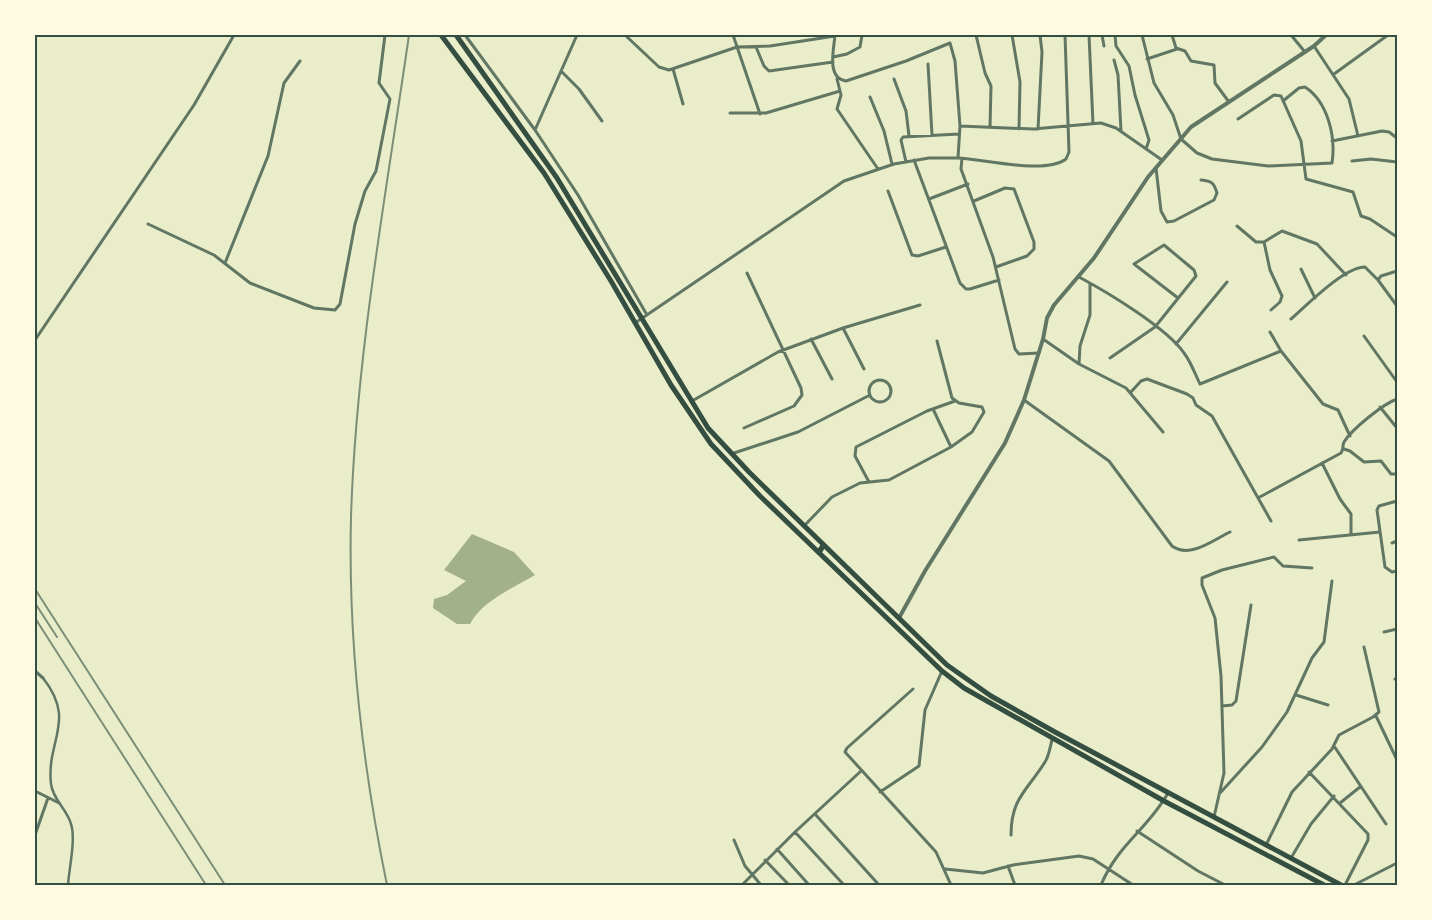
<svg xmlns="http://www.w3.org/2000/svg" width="1432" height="920" font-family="'Fira Sans Condensed',sans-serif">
<rect width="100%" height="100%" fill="#e9edc9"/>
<!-- water -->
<path fill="#a3b18a" d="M472 534 514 552 535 575C513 588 482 601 470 624H457L433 608 434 599 447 595 466 581 444 570Z"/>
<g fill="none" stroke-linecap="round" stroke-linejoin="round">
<!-- pedestrian -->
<path stroke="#617663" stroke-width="2.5" d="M43 678C77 721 46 740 51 784 53 800 67 809 71 824 76 839 69 869 68 885"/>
<!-- minor -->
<path stroke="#617663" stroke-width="3" d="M465 35 535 130
M577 35 535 130 578 195 647 315
M625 35 659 67 669 70 737 47 770 46 835 36
M733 35 760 114
M835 35C834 49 826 78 846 81L906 61 950 43 955 61 960 126
M976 35 985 73 991 86 990 127
M1012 35 1020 82 1019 129
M1089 35 1093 124
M1102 35 1104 46
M1115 35 1116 46 1129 66 1135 95 1149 140 1146 149
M1142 35 1154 83 1173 115 1181 139 1197 153 1212 159 1268 166 1332 163C1336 137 1328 102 1305 87L1299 88 1283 101
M1172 35 1176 48 1185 51 1191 61 1214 65 1215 83 1229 102
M1291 35 1305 52
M1314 46 1349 99 1358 136
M756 47 764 66 769 71 833 62
M833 57 847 54 860 47 862 35
M1147 59 1177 49
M1114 60 1118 75 1121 131
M928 64 932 135
M673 69 683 104
M561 71 579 89 602 121
M1334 74 1388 35
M837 79 841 95 837 109 878 169
M894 79 906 111 909 136
M870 97 884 131 892 164
M730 113H766L840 91
M1238 119 1274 95 1281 96 1301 141 1306 179 1353 192 1361 216 1370 219 1397 237
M1038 129 1042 52 1040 35
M1332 141 1382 131 1389 132 1397 138
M958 158C984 159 1045 175 1066 159L1069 152 1065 35
M962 158 961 169 993 257 1015 349 1019 354 1039 353
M914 160 960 283 966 289H970L999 280
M1352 161 1371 159 1397 162
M906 162 901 140 903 137 959 134
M1156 168 1161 211 1167 222 1174 221 1214 200 1217 193C1214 183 1212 181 1201 180
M888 191 912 255 918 256 946 247
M929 199 968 184
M974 201 1005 188 1014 189 1034 242V249L1027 256 996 267
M148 224 214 255 250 283 314 308 335 310 340 304 355 224 365 191 376 171 390 99 379 83 385 35
M1237 226 1256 242H1264L1282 231 1317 244 1346 275
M1264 242 1270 270 1282 296 1280 302 1271 310
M225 263 268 156 284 83 300 61
M1301 269 1315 298
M1397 271 1381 276 1378 280 1397 306
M1079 277C1107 292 1167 328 1184 353 1191 362 1195 374 1200 384L1281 351
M1291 319C1307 305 1344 267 1365 267L1378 280
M635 323 844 181 894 164 929 158H958L960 126 1033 129 1101 123 1116 128 1162 160
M843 328 864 369
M1270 332 1281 351 1323 404 1338 410 1350 436
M1364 336 1397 382
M811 339 832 379
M1043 339 1079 364 1080 346 1090 315V283
M35 340 194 105 234 35
M1176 344 1227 282
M1110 358 1155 327 1196 276 1194 270 1164 245 1134 264 1178 298
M1079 364 1126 388 1163 432
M869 391a11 11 0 1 1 22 0a11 11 0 1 1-22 0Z
M1131 392 1141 381 1147 379 1187 394 1193 398 1196 405 1212 416 1271 521
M1024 400 1109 461 1172 546C1190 559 1213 540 1230 532
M692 401 778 352 843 328 920 305
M1380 407 1397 428
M933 409 951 447
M744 428 794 406 802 395 801 388 747 273
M1344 449 1350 451 1364 462 1381 461 1391 474H1397
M731 454 798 432 870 395
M1322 463 1340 499 1351 514V535
M869 482 855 456 856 447 927 411 955 401
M1258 498 1341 453C1344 449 1342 446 1344 442 1352 429 1383 404 1397 399
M1397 501 1379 506 1377 510 1385 567 1392 572 1397 571
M804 526 832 497 860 483 889 480 951 447 972 432 984 412 982 407 959 403 952 398 937 341
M1299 540 1380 532
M1392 543 1397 541
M1397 588V589
M1384 632 1397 629
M35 671 43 678
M1395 679 1397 678
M913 689 847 748 845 752 936 852 951 885
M1296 695 1328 705
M1222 706 1232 705 1236 701 1251 605
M1376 716 1397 760
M1334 746 1386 824
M1309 772 1368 834V840L1345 885
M35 791 59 803
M880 792 919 766 925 710 942 671
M1221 792 1262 747 1287 712 1312 658 1324 642 1332 581
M1340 803 1360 787
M815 814 879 885
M1214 817 1224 773 1221 676 1215 618 1202 585V578L1222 570 1274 557 1283 566 1312 568
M1137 831 1198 871 1225 885
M795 832 844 885
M35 835 48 798
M1011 835C1011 798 1027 791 1045 762 1049 756 1050 747 1052 740
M734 840 745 866 761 885
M1266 845 1292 792 1332 749 1339 735 1373 717 1379 712 1364 647
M777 849 809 885
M1291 858 1311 824 1334 796
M765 860 789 885
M1008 866 1015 885
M945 869 983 873 1013 865 1079 856 1093 859 1133 885
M742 885 795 832 861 771
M1101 885C1118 844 1148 829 1168 793
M1354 885 1397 863"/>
<!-- tertiary -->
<path stroke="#617663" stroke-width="4" d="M899 618 925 571 1005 443 1024 400 1043 339 1047 318 1054 305 1094 258 1148 177 1191 127 1314 46 1326 35"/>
<!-- primary -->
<path stroke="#344e41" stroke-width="5" d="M441 35 544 173 611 281 671 385 711 444 760 496 942 671 964 688 1164 801 1324 885
M456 35 557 178 708 428 749 472 947 665 991 696 1055 732 1341 885"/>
<!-- trunk -->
<path stroke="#344e41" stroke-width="5.5" d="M819 552 823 546"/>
<!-- rail -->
<path stroke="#7c8e77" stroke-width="2" d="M35 589 225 885
M35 603 57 637
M35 618 206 885
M387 885C362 764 348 641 351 517 356 356 386 195 409 35"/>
</g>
<!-- border -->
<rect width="1432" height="920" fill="none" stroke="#fefae0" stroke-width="72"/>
<rect x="36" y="36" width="1360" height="848" fill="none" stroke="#344e41" stroke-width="2"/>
</svg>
